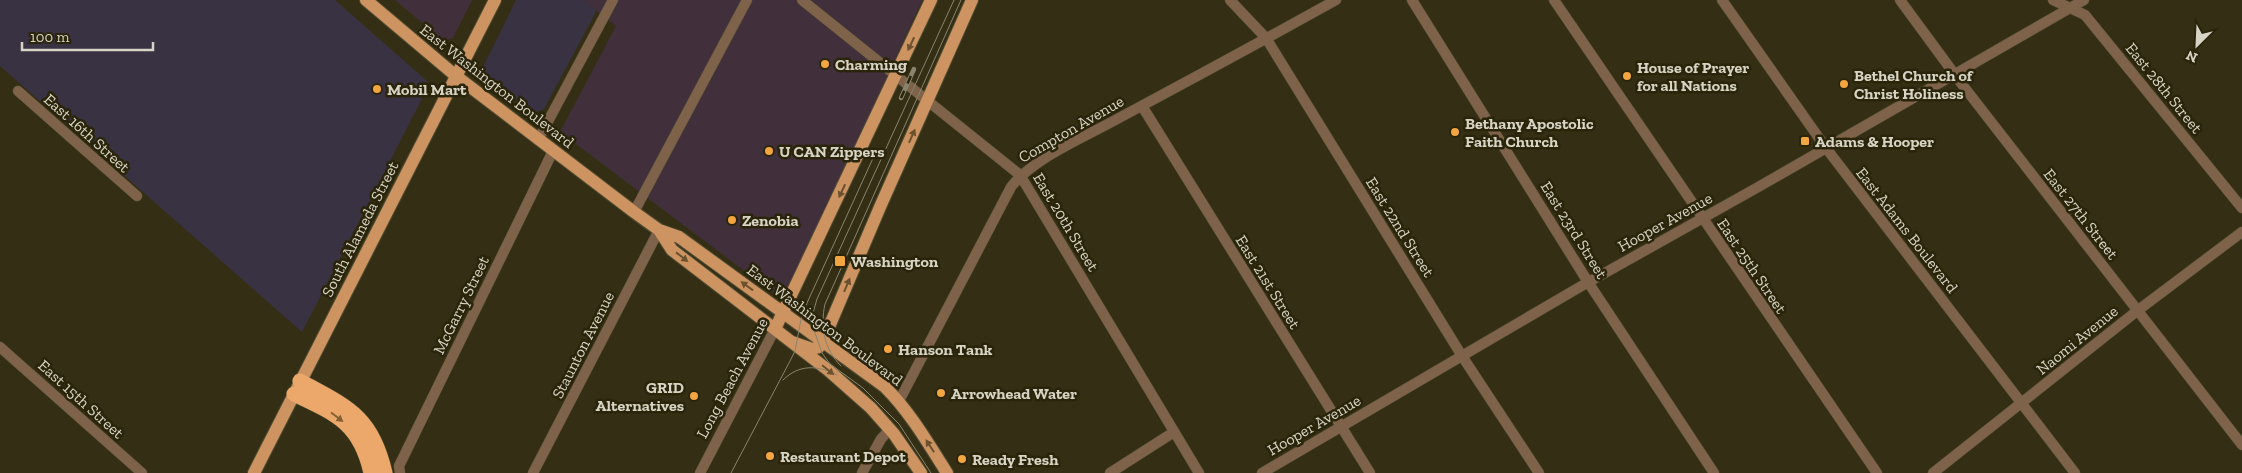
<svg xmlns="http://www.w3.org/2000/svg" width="2242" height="473" font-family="'Zilla Slab',serif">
<rect width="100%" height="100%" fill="#342f14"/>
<!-- commercial -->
<path fill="#393243" d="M0 0H335L427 81V89L302 332 0 66Z
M516 0H583L597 10 544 109 536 112 526 107 485 76 483 67Z"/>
<!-- industrial -->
<path fill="#41303b" d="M395 0H472L453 38 444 41Z
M583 0H922L785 299 783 300 560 132 616 26Z"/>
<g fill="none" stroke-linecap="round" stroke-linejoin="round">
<defs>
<path id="minor" d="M802 0 1020 175 1199 473
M1230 0 1266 38 1462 356 1539 473
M1412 0 1588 282 1714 473
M1554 0 1877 473
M1722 0 1826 148 2075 473
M1900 0 1961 83 2242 445
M2053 0 2085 15 2242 208
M18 91 137 196
M1142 106 1370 473
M538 140 613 0
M634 212 747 0
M0 347 142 473
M899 401 1011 187C1033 158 1087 136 1119 118 1192 79 1264 40 1336 0
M400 473 399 466 553 151
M533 473 659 230
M700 473 775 329
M862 473 881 439 890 429
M1110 473 1174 432
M1262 473 1578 288 1760 186 2084 0
M1933 473 2137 311 2242 232"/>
<path id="major" d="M366 0 456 76 634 212 659 230 679 237 885 387C910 412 928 443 947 473
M659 230 672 250 828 370 871 408 894 434 921 473
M775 329 931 0
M792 342 812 349 819 347 823 341 880 207 972 0
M254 473 495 0"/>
<path id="highway" d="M300 381C348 407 372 416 385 473
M294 394C336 414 360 423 371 473"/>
</defs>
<!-- minor casing -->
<use href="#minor" stroke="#514d34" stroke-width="11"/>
<!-- major casing -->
<use href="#major" stroke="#514d34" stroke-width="14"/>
<!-- highway casing -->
<use href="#highway" stroke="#514d34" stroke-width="16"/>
<!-- minor -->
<use href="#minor" stroke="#7e624a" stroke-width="10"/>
<!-- major -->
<use href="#major" stroke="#cd9461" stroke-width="12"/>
<!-- highway -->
<use href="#highway" stroke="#eca86a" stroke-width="15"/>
<!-- tram -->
<path stroke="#88846f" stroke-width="1" d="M841 366C824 349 820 327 825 304L961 0
M783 380C799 364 818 365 837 375
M731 473 790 361 795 351 802 314 874 156
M931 473 899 424 863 388 830 364 822 353 813 327V313L817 299 954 0"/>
<defs>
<path id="rail" d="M901 98 914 69"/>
</defs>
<!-- rail casing -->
<use href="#rail" stroke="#88846f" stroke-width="4.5"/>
<!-- rail -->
<use href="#rail" stroke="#2a250a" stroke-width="2.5" stroke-dasharray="8" stroke-linecap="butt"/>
</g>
<!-- one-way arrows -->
<defs><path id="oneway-solid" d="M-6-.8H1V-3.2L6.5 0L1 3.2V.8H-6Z" transform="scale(1.25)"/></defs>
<g fill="#6b512d">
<use href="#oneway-solid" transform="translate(911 44) rotate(115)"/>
<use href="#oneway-solid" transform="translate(912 136) rotate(-66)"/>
<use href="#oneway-solid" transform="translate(842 191) rotate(115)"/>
<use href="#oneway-solid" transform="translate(682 257) rotate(38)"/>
<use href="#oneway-solid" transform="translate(847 285) rotate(-67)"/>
<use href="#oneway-solid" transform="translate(747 286) rotate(-144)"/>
<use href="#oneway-solid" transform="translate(828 370) rotate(39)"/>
<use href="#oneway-solid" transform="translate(930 446) rotate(-123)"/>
</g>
<use fill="#816035" href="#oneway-solid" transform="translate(337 417) rotate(37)"/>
<!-- markers -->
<g fill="#f2a541" stroke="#2a250a" stroke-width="2">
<circle cx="825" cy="64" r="5"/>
<circle cx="1627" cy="76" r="5"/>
<circle cx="1844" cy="84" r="5"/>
<circle cx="377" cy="89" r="5"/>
<circle cx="1455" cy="132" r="5"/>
<rect x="1800" y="136" width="10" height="10" rx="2.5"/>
<circle cx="769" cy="151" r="5"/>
<circle cx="732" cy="220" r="5"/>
<rect x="834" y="255" width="12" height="12" rx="2.5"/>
<circle cx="888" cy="349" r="5"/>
<circle cx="941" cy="393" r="5"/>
<circle cx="694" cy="396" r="5"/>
<circle cx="770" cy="456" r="5"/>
<circle cx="962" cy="459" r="5"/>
</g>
<g text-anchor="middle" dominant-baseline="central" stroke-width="5" stroke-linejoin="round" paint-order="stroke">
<!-- poi labels -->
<g font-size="16" font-weight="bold" fill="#d7d4c5" stroke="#2a250a" text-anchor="start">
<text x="835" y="64">Charming</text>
<text x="1637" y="67">House of Prayer<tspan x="1637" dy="18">for all Nations</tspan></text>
<text x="1854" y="75">Bethel Church of<tspan x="1854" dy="18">Christ Holiness</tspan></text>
<text x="387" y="89">Mobil Mart</text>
<text x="1465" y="123">Bethany Apostolic<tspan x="1465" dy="18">Faith Church</tspan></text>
<text x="1815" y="141">Adams &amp; Hooper</text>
<text x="779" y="151">U CAN Zippers</text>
<text x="742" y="220">Zenobia</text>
<text x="851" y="261">Washington</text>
<text x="898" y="349">Hanson Tank</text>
<text x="684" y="387" text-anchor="end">GRID<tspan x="684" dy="18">Alternatives</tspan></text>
<text x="951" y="393">Arrowhead Water</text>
<text x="780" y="456">Restaurant Depot</text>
<text x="972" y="459">Ready Fresh</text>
</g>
<!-- street labels -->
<g font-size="16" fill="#d7d4c5" stroke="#2a250a">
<text transform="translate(497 86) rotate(38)">East Washington Boulevard</text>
<text transform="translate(2164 88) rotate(51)">East 28th Street</text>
<text transform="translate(1071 129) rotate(-30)">Compton Avenue</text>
<text transform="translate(87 133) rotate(42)">East 16th Street</text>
<text transform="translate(2081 214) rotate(52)">East 27th Street</text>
<text transform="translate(1066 222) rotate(59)">East 20th Street</text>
<text transform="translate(1665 222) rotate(-29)">Hooper Avenue</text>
<text transform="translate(1400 227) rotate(58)">East 22nd Street</text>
<text transform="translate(360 229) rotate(-63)">South Alameda Street</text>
<text transform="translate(1574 230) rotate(58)">East 23rd Street</text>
<text transform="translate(1907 230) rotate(52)">East Adams Boulevard</text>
<text transform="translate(1752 266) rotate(56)">East 25th Street</text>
<text transform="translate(1268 282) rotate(58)">East 21st Street</text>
<text transform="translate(461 305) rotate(-64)">McGarry Street</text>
<text transform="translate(825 325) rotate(37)">East Washington Boulevard</text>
<text transform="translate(2077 340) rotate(-39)">Naomi Avenue</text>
<text transform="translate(583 345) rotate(-63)">Staunton Avenue</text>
<text transform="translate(732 378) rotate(-62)">Long Beach Avenue</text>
<text transform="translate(81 399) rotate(42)">East 15th Street</text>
<text transform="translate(1314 425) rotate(-30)">Hooper Avenue</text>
</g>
</g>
<!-- north arrow -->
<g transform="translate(2197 45) rotate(204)" stroke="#2a250a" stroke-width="4" paint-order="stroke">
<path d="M0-4L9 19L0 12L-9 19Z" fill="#d7d4c5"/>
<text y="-8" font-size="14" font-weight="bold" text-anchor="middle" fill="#d7d4c5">N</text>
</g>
<!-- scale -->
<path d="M22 42v8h131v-8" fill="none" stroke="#d7d4c5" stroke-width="2.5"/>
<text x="30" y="42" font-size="15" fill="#d7d4c5" stroke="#2a250a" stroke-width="4" paint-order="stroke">100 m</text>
</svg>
